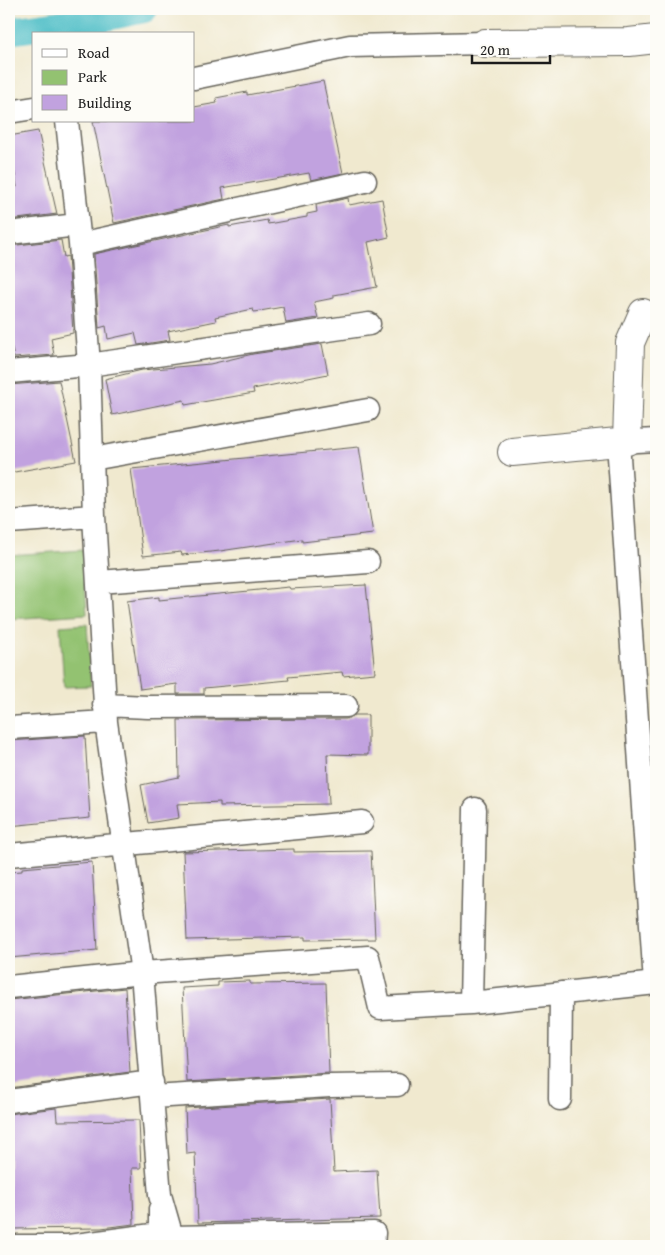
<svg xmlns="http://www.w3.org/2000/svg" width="665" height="1255" font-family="'Gentium Book Plus',serif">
<rect width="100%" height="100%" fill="#fdfcf7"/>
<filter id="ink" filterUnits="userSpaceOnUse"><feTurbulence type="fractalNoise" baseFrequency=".02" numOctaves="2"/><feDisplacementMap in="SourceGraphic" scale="10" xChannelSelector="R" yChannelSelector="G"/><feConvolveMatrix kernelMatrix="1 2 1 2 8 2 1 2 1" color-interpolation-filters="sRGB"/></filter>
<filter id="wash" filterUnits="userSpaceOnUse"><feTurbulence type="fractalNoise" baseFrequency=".0096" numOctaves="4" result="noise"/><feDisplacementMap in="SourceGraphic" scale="20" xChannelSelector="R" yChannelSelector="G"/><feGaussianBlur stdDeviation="1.12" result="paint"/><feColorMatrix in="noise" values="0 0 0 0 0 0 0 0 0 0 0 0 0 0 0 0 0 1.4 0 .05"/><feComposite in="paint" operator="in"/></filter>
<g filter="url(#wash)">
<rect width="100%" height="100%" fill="#f0e9cf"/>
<!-- green -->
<path fill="#93c271" stroke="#586f46" d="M83 550 87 614 9 619V555Z
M87 624 91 686 64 687 60 626Z"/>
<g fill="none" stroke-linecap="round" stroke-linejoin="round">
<!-- canal -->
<path stroke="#51bfc8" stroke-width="28" d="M9 31 97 19 144 9"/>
</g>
<g id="blocks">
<!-- building -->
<path fill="#c1a2df" d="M323 81 343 173 311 180 309 173 222 188 224 199 114 223 93 121H194V107L217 103 216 98 247 92V95Z
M38 131 57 214 9 220V188L17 187 9 136Z
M348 198 349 205 382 199 389 237 368 242 377 287 334 295V298L314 302 318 318 286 323 283 307 254 312 253 309 215 317 216 321 168 331 170 340 138 345 135 333 108 339 106 326 99 328 94 254 229 225V227L267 220 268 224 307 217V214L317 212 316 205Z
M61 240 64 257 68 256 73 333 51 338 54 355 14 358 9 334V246Z
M322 344 328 374 253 389 254 393 185 405 184 400 112 415 105 379 142 370 210 364 253 354Z
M59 381 76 461 9 473V385Z
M359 447 373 534 302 542V539L220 551 182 555 181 552 143 556 131 469Z
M366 585 375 673 343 676 342 672 288 677 289 680 204 688V694H177V684L140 689 127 601 159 597V600L289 587 290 589Z
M355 715H368V755L327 754 329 804 220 806V802L177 804 179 818 148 823 141 785 179 777 178 720 346 719Z
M85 736 90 818 9 826V741Z
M294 849V852L371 851 375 939 305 940V937L187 940 183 852Z
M92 862 97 950 9 958V872L22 871V868Z
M250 981V984L326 983 329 1073 187 1082 182 988 218 986V982Z
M125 988 130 1072 9 1088V1000Z
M330 1099 334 1172 377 1170 380 1218 198 1223 195 1153 187 1154 185 1108Z
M56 1108 57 1121 139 1120 141 1168H132L134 1224 101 1228 9 1229V1114Z"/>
</g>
</g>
<g filter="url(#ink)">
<use href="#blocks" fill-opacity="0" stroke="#66645b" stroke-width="1"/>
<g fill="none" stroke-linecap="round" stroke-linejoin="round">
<defs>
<path id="street" d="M194 78 350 46 485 43
M9 112 34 108
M67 121 80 244 89 365 94 516 106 722 142 973 160 1195 172 1237 374 1233 373 1246
M9 233 77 225
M80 244 365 181
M9 372 89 365 369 324
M92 459 368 410
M9 522 94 516
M99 582 368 562
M104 705 148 707 346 706
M9 728 106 722
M9 855 362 822
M655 983 618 442 656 440
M9 987 142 973 368 957 380 1008 471 1003 656 983
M471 1003 475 809
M153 1097 330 1086 397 1085
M560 1099 561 993
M9 1101 152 1082
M9 1246H68L160 1234V1209"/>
<path id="secondary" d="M485 43 629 42 656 39
M627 441 630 343 643 313
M512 452 618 442"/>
</defs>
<!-- street casing -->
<use href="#street" stroke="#66645b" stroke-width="25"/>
<!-- secondary casing -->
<use href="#secondary" stroke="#66645b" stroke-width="30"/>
<!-- street -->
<use href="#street" stroke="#fff" stroke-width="22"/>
<!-- secondary -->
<use href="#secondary" stroke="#fff" stroke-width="28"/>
</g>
</g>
<!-- margin -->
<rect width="665" height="1255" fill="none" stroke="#fdfcf7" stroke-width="30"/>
<!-- legend -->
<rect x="32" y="32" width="162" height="90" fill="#fdfcf7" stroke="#a3a29f"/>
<rect x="42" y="49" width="25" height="8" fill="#ffffff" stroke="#a3a29f"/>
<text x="78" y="58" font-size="15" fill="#1c1c1c">Road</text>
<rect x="42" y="70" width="25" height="15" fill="#93c271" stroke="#a3a29f"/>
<text x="78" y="82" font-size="15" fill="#1c1c1c">Park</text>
<rect x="42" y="95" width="25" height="15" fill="#c1a2df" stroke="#a3a29f"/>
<text x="78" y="108" font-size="15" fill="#1c1c1c">Building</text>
<!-- scale -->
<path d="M472 55v8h78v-8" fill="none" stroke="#1c1c1c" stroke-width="2.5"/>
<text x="480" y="55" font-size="15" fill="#1c1c1c" stroke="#fdfcf7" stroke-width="4" paint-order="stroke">20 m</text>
</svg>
